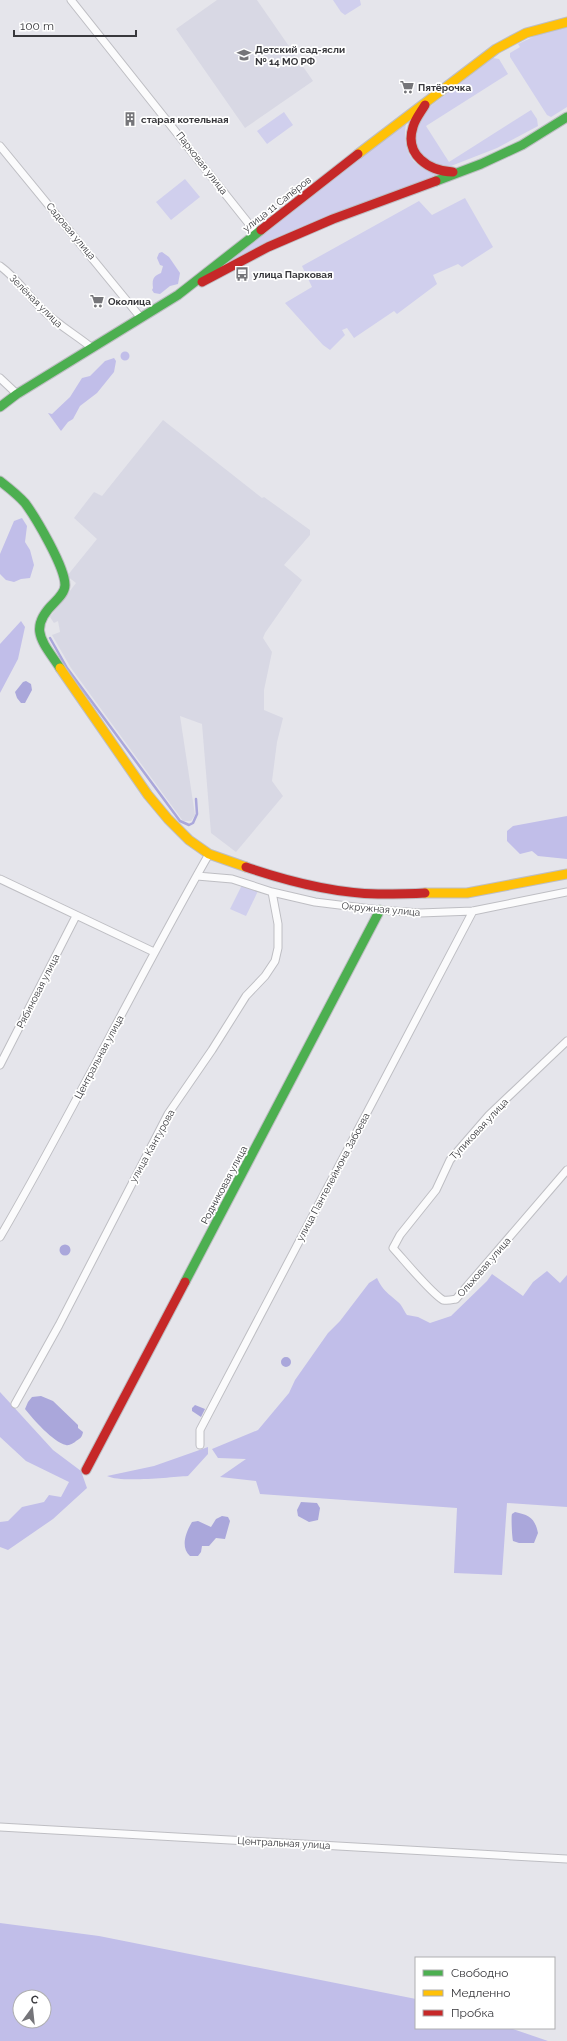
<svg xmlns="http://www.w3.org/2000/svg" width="567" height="2041" font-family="Raleway,sans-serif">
<rect width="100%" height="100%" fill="#e5e5eb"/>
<!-- built -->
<path fill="#d8d8e4" d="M217 0H257L313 81 245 128 176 29Z
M163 420 262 498 264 497 310 530V535L284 565 302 580 265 633 263 638 272 652 264 690V710L283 718 277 742 272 781 283 796 236 852 211 833 202 724 180 716 195 815 191 821H183L71 668 52 635 60 632 58 621 54 623 50 617 76 583 67 576 97 539 74 518 94 492 102 496Z"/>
<!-- green -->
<path fill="#d0cfed" d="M333 0H360L361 5 345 15 341 12Z
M567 27V107L551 117 547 115 510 57V53L520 47 518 44 537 35Z
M493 58 499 59 508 74 426 126 449 162 531 110 537 119 538 126 497 148 451 166 434 165 427 161 417 150 414 133 423 112Z
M284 112 293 125 267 144 257 131Z
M405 123H406C402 151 411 167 439 175L299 228 226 263Z
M185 179 200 197 171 220 156 202Z
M465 198 493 247 462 267 458 264 433 275 437 284 397 314 394 311 354 338 347 328 342 330 345 335 330 350 323 345 285 303 312 287 302 266 419 201 432 215Z
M242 885 258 891 246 916 230 909Z"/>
<!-- forest -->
<path fill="#c1bee9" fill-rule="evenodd" d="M162 252 169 257 180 273 178 284 170 286 160 294 154 293 152 290 153 288C152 280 153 276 161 273L163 266 160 265 157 258 159 253Z
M120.5 356a4.5 4.5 0 1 1 9 0a4.5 4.5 0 1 1-9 0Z
M114 358 116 361 114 372 97 393 80 406 73 419 68 422 61 431 48 413 52 414 70 397 82 378 90 376 105 361Z
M22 518 27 526 25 542 30 550 34 565 30 578 21 579 14 582 6 580 0 574V554L14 521Z
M21 621 25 627 18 659 0 693V644Z
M567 816V859L538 856 532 851 520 854 507 841V831L513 826Z
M547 1271 560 1283 567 1275V1507L507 1503 502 1575 454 1573 457 1508 260 1494 256 1481 220 1477 246 1459 218 1458 212 1449 258 1430 289 1393 295 1380 328 1333 340 1321 369 1283 377 1278C383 1291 388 1293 398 1302 402 1305 404 1311 407 1315L418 1317 430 1323 451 1316 487 1281 492 1274 523 1296 533 1282Z
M0 1392 53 1450 81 1471 87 1488 53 1519 8 1550 0 1547V1522L8 1521 22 1507 44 1502 49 1495 61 1497 69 1482 26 1461 0 1437Z
M208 1447V1454L188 1476C170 1477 121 1483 107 1476L154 1466Z
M0 1923 99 1936 416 1999V2028H510L548 2041H0ZM20 1997H44V2021H20Z"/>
<!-- water -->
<path fill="#aaa7db" d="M26 681 31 684 32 690 25 703H21L17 698 15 692 23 682Z
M59.5 1250a5.5 5.5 0 1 1 11 0a5.5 5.5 0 1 1-11 0Z
M281 1362a5 5 0 1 1 10 0a5 5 0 1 1-10 0Z
M41 1396 53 1401 78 1425V1428L83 1432C82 1437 81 1438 76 1441 74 1443 69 1446 66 1445 53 1442 33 1419 25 1409L28 1402 32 1397Z
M195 1405 205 1409 201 1417 192 1411V1408Z
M301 1502 317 1503 320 1508 318 1520 309 1522 298 1516 297 1510Z
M515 1512C529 1515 535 1518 538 1533L534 1543H519L513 1541C512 1537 511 1517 512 1514Z
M222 1516 228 1517 230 1521 225 1539 216 1538 209 1546H202L201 1552 198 1556H190C180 1547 186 1532 192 1522L198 1521 211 1527 216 1519Z"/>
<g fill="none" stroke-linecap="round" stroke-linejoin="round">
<!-- stream -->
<path stroke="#aaa7db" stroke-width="2.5" d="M50 638 67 668 180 821 189 825 193 823 197 814 196 799"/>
<defs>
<path id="street" d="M71 0 257 234
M0 146 141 318
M0 266C17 278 28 296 43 310 58 325 76 335 92 348
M0 378 17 394
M197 876 232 879 272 892 315 902 380 910 420 913 473 911 567 892
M0 879 154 952
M567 1041 489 1115 450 1160 436 1190 400 1235 393 1248C404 1260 431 1293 443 1300 448 1301 451 1300 456 1299L567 1170
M0 1065 76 916
M0 1237C73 1112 137 980 209 854
M15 1404 59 1325 168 1114 212 1050 246 996 265 976 275 961 278 948V924L272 892
M200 1445V1430L473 911
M0 1827 567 1859"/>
<path id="fast" d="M436 181 481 164 522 145 567 117
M0 407 17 394 178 295 261 230
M0 481C9 488 18 495 25 503 36 518 65 567 65 585 65 592 59 598 54 603 27 629 43 642 60 668
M185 1282 380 910"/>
<path id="slow" d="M358 154 496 49 526 33 567 22
M60 668 148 795 168 819 189 840 209 854 246 867
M425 893H467L567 874"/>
<path id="jam" d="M425 105C421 112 415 119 413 127 404 155 429 171 453 172
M261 230 358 154
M202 282 268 247 333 219 436 181
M246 867C287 881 334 893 378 894 394 894 409 894 425 893
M86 1470 185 1282"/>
</defs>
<!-- street casing -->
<use href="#street" stroke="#bebec3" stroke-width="9"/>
<!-- fast casing -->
<use href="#fast" stroke="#bebec3" stroke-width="11"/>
<!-- slow casing -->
<use href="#slow" stroke="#bebec3" stroke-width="11"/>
<!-- jam casing -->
<use href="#jam" stroke="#bebec3" stroke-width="11"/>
<!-- street -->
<use href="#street" stroke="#fbfbfc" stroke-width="7"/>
<!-- fast -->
<use href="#fast" stroke="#4caf50" stroke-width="9"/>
<!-- slow -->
<use href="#slow" stroke="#ffc107" stroke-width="9"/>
<!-- jam -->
<use href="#jam" stroke="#c62828" stroke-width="9"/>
</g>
<!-- icons -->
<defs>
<symbol id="school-bare" viewBox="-9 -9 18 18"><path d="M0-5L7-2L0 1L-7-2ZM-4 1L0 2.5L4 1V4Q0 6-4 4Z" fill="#757579" stroke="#fff" stroke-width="2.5" paint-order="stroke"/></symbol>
<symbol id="supermarket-bare" viewBox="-9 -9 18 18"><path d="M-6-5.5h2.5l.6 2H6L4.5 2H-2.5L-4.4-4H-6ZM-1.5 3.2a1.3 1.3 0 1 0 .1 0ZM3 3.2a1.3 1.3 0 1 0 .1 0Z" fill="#757579" stroke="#fff" stroke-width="2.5" paint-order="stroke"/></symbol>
<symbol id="building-bare" viewBox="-9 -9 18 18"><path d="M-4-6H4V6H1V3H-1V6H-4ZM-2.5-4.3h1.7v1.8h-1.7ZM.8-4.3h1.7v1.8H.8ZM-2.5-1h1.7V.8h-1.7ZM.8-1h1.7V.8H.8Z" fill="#757579" stroke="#fff" stroke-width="2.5" paint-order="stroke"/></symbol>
<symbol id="bus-bare" viewBox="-9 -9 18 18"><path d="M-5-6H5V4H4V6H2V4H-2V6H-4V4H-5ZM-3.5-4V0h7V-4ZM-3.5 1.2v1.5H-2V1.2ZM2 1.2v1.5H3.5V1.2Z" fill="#757579" stroke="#fff" stroke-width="2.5" paint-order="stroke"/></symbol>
</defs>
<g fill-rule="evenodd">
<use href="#school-bare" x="234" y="45" width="20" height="20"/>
<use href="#supermarket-bare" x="397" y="77" width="20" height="20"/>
<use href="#building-bare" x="120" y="109" width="20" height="20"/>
<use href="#bus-bare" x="232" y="264" width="20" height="20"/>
<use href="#supermarket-bare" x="87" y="291" width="20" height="20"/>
</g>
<g text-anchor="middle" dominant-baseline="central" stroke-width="3.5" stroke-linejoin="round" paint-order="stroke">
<!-- poi labels -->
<g font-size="10" font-weight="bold" fill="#38383c" stroke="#fff" text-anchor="start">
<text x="255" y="49">Детский сад-ясли<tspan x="255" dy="12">№ 14 МО РФ</tspan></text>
<text x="418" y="87">Пятёрочка</text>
<text x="141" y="119">старая котельная</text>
<text x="253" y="274">улица Парковая</text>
<text x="108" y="301">Околица</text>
</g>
<!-- street labels -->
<g font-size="10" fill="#38383c" stroke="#fff">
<text transform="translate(202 163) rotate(52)">Парковая улица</text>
<text transform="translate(277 204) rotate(-38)">улица 11 Сапёров</text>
<text transform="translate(71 231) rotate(50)">Садовая улица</text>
<text transform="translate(36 301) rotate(45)">Зелёная улица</text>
<text transform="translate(381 909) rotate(5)">Окружная улица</text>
<text transform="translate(38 991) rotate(-63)">Рябиновая улица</text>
<text transform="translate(99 1057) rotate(-62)">Центральная улица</text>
<text transform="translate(479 1129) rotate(-47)">Тупиковая улица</text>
<text transform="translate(152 1146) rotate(-61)">улица Кантурова</text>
<text transform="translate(333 1177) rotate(-62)">улица Пантелеймона Забоева</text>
<text transform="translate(224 1185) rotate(-62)">Родниковая улица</text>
<text transform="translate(484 1267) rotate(-49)">Ольховая улица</text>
<text transform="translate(284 1843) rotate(3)">Центральная улица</text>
</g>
</g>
<!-- legend -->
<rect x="415" y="1957" width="140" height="72" fill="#ffffff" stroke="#afafb1"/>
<rect x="423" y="1970" width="20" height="6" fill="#4caf50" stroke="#afafb1"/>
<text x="451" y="1977" font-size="12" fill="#38383c">Свободно</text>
<rect x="423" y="1990" width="20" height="6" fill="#ffc107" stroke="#afafb1"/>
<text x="451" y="1997" font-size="12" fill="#38383c">Медленно</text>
<rect x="423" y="2010" width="20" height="6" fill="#c62828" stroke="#afafb1"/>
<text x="451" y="2017" font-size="12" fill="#38383c">Пробка</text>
<!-- north arrow -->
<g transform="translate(32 2009) rotate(15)"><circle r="19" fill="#ffffff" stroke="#afafb1"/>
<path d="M0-3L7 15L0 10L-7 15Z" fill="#757579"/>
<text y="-6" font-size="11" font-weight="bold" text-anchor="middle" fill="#38383c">С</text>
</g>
<!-- scale -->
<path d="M14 30v6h122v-6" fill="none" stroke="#38383c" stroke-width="2"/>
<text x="20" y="30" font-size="12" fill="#38383c" stroke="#ffffff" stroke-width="3" paint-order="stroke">100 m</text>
</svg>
